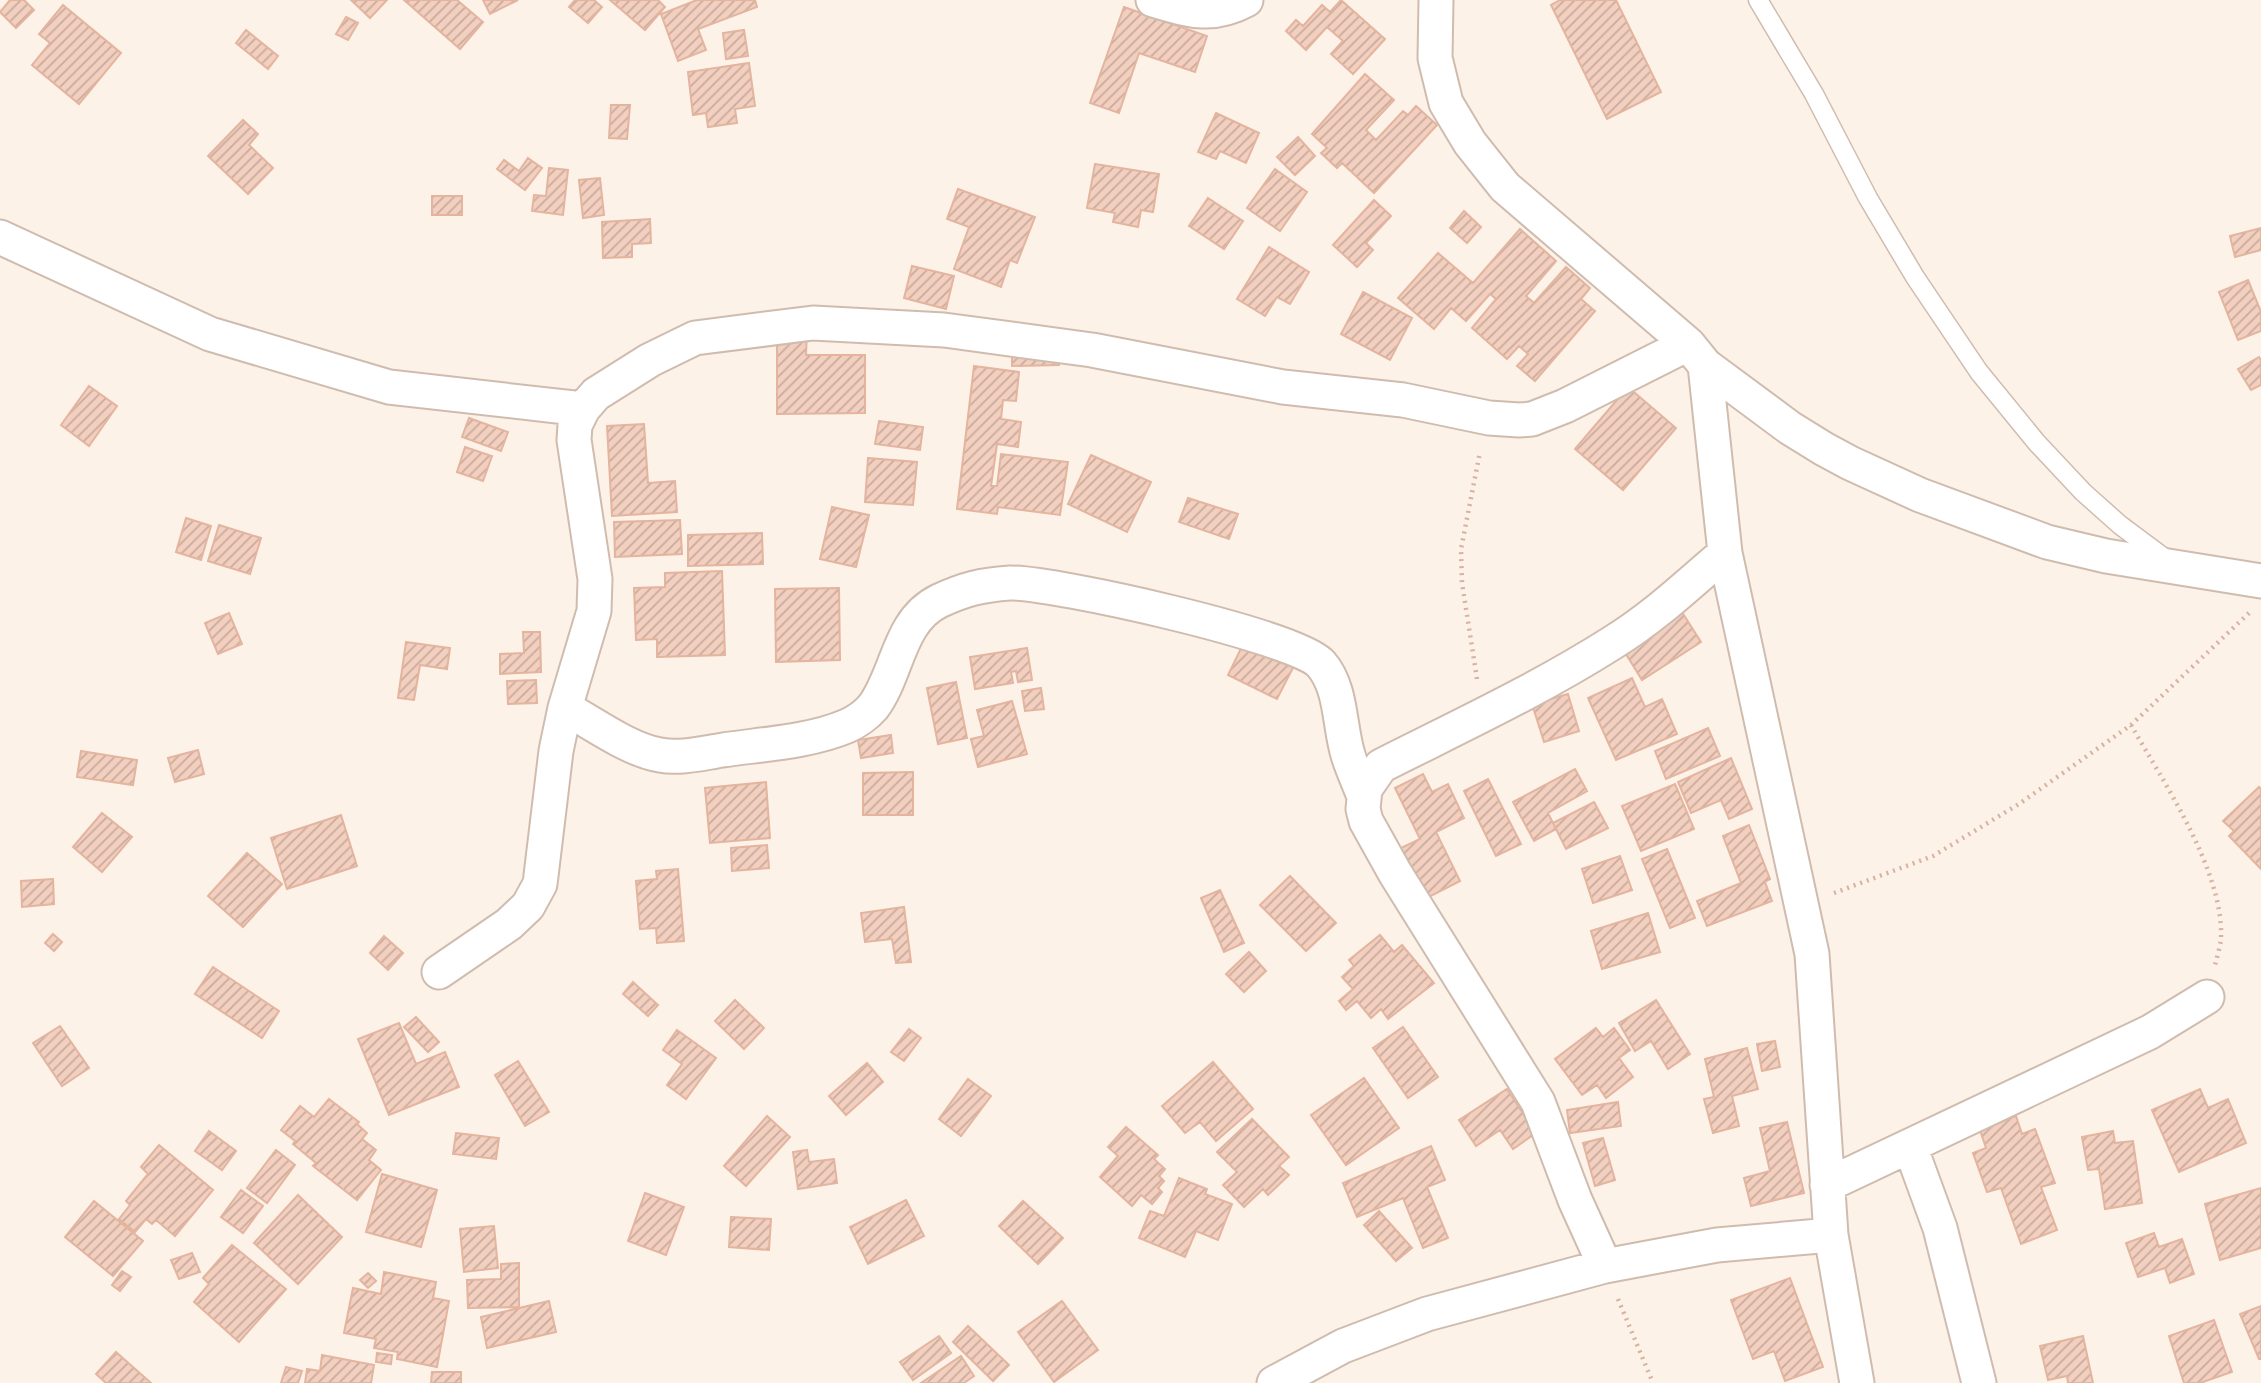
<svg xmlns="http://www.w3.org/2000/svg" width="2261" height="1383" font-family="Ubuntu,sans-serif">
<defs>
<pattern id="building-hatch" width="6" height="6" patternUnits="userSpaceOnUse" patternTransform="scale(1.75)"><rect width="6" height="6" fill="#f2cfbf"/><path d="M-1 1l2-2M0 6l6-6M5 7l2-2" fill="none" stroke="#c9ab9d"/></pattern>
</defs>
<rect width="100%" height="100%" fill="#fcf2e7"/>
<!-- building -->
<path fill="url(#building-hatch)" stroke="#e4b49f" stroke-width="2" d="M10 0H24L34 10 16 28 0 12Z
M351 0H387L370 18Z
M404 0H457L483 22 460 49Z
M483 0H518L490 14Z
M575 0H594L602 7 588 23 569 7Z
M610 0H658L665 7 645 30Z
M697 0H755L757 7 698 29 706 50 678 61 661 14Z
M1341 0 1385 39 1353 74 1331 54 1343 41 1327 27 1306 50 1286 31 1296 20 1303 26 1322 5 1330 12Z
M1560 0H1616L1661 92 1607 119 1551 5Z
M63 5 121 53 79 104 32 65 50 43 39 34Z
M1124 7 1207 36 1195 72 1139 53 1119 113 1090 103Z
M346 17 358 23 348 40 336 34Z
M246 30 278 56 268 69 236 43Z
M744 30 748 56 726 59 723 33Z
M749 63 755 106 735 109 737 123 708 127 706 113 693 115 688 72Z
M1365 74 1394 100 1366 130 1376 140 1403 111 1408 115 1416 106 1437 125 1374 193 1342 163 1337 168 1321 153 1327 148 1312 134Z
M611 105H630L627 139 609 138Z
M1216 113 1259 133 1246 163 1220 151 1216 159 1198 152Z
M243 120 258 134 249 145 273 168 248 194 208 156Z
M1298 137 1315 156 1295 175 1277 157Z
M528 158 542 168 525 190 497 169 504 160 519 171Z
M1095 164 1159 174 1153 212 1141 210 1138 227 1113 222 1115 213 1087 208Z
M549 168 568 170 563 215 532 211 534 195 546 196Z
M1275 169 1307 192 1280 231 1247 208Z
M600 178 604 215 583 218 579 180Z
M958 189 1035 217 1017 263 1010 260 1001 287 954 269 969 227 947 219Z
M432 196H462V215H432Z
M1208 198 1243 221 1224 249 1189 226Z
M1374 200 1391 216 1366 243 1373 250 1357 267 1333 245Z
M1464 211 1481 227 1467 243 1450 228Z
M650 219 651 243 632 244V257L603 258 602 222Z
M2261 228V250L2235 257 2230 236Z
M1520 229 1556 261 1526 296 1534 303 1566 267 1590 288 1581 299 1595 311 1535 381 1517 366 1528 354 1519 346 1507 359 1472 328 1496 299 1490 294 1466 321 1451 308 1434 329 1398 298 1438 253 1473 283Z
M1269 247 1309 272 1290 304 1277 297 1265 316 1237 299Z
M912 266 954 276 946 309 904 298Z
M2248 280 2261 312V331L2238 340 2219 292Z
M1363 292 1412 318 1390 360 1341 334Z
M777 331H807L806 355H865V413L777 414Z
M1059 351V365L1012 366V352Z
M2259 357 2261 360V385L2251 390 2238 369Z
M974 366 1019 372 1016 401 1003 400 1001 419 1021 422 1018 447 997 444 991 486H997L1001 454 1068 462 1060 515 998 507 997 514 957 509Z
M89 386 117 406 89 446 61 425Z
M1628 387 1676 428 1623 490 1575 449Z
M469 418 508 432 501 451 462 437Z
M879 421 923 427 920 450 875 444Z
M644 424 648 483 675 481 677 512 612 516 607 426Z
M465 447 492 456 483 481 457 472Z
M1091 455 1151 482 1127 532 1068 504Z
M868 458 917 462 913 505 865 502Z
M1188 498 1238 514 1229 539 1179 522Z
M832 507 869 515 856 567 820 559Z
M186 518 211 526 201 560 176 552Z
M680 520 682 554 615 557 614 522Z
M219 525 261 538 250 574 208 561Z
M762 533 763 564 688 566V535Z
M722 571 725 655 657 657V639L636 640 634 588 665 587V573Z
M839 588 840 660 776 662 775 589Z
M1680 609 1701 642 1642 680 1621 646Z
M229 613 242 644 218 654 205 623Z
M523 632H540L541 672 500 674V654L524 653Z
M1247 636 1297 660 1277 699 1228 675Z
M406 642 450 648 447 669 420 665 414 700 398 698Z
M1027 648 1032 680 1018 682 1016 671 1011 672 1013 683 975 689 970 657Z
M1632 678 1645 707 1662 699 1677 734 1616 760 1588 698Z
M536 680 537 703 508 704 507 681Z
M956 682 967 738 938 744 927 688Z
M1041 688 1044 709 1025 711 1022 691Z
M1568 694 1579 731 1544 742 1532 704Z
M1012 701 1027 754 978 767 971 739 984 736 977 710Z
M1708 728 1720 756 1666 779 1655 751Z
M891 735 893 753 861 758 858 740Z
M198 750 204 774 175 782 168 758Z
M81 751 137 760 133 785 77 777Z
M1731 758 1752 809 1729 819 1721 800 1691 813 1678 782Z
M1575 769 1587 791 1548 813 1556 829 1534 841 1513 802Z
M913 772V815H863V773Z
M1423 774 1432 792 1448 784 1464 818 1436 832 1460 881 1425 899 1399 849 1420 839 1395 788Z
M1488 779 1521 844 1496 856 1464 791Z
M766 782 770 838 710 843 705 788Z
M1675 784 1694 829 1641 851 1622 806Z
M2259 787 2261 789V869L2229 836 2234 831 2223 821Z
M1594 802 1608 828 1566 849 1553 823Z
M102 813 132 837 102 872 73 847Z
M341 815 357 866 287 889 271 838Z
M1749 825 1770 879 1765 882 1772 901 1707 926 1697 901 1741 883 1723 836Z
M767 845 769 868 732 871 731 848Z
M1667 849 1695 918 1670 928 1642 859Z
M247 853 282 884 243 927 208 896Z
M1620 856 1632 890 1593 903 1582 869Z
M678 869 684 941 657 943 656 928 640 929 636 881 657 879 656 871Z
M1290 876 1336 923 1306 951 1260 905Z
M53 879 54 904 22 907 21 881Z
M1220 890 1244 943 1224 952 1201 898Z
M904 907 911 962 896 963 892 939 865 942 861 913Z
M1648 913 1660 952 1602 969 1591 931Z
M53 934 62 942 54 951 45 943Z
M1380 935 1394 952 1402 945 1434 983 1388 1019 1381 1009 1371 1018 1357 1001 1346 1010 1339 1001 1353 989 1342 977 1354 966 1349 960Z
M384 936 403 953 388 970 370 953Z
M1249 952 1266 971 1244 992 1226 974Z
M213 967 279 1011 262 1038 195 994Z
M633 982 658 1005 648 1016 623 994Z
M735 1000 764 1028 744 1049 715 1021Z
M1656 1000 1690 1054 1668 1069 1651 1041 1635 1051 1619 1023Z
M416 1017 439 1042 428 1052 404 1027Z
M399 1023 416 1064 445 1052 459 1087 389 1115 358 1039Z
M60 1026 89 1068 62 1086 33 1043Z
M1403 1027 1438 1077 1408 1098 1373 1048Z
M1596 1028 1603 1037 1614 1028 1630 1050 1619 1058 1633 1077 1606 1098 1597 1085 1582 1095 1555 1059Z
M909 1029 921 1038 904 1061 891 1052Z
M677 1030 716 1058 686 1099 667 1085 682 1064 663 1050Z
M1775 1041 1780 1067 1762 1071 1757 1044Z
M1747 1048 1758 1089 1732 1096 1739 1126 1713 1133 1704 1099 1714 1097 1705 1059Z
M518 1061 549 1112 525 1126 495 1075Z
M1213 1062 1253 1109 1216 1141 1200 1122 1185 1133 1162 1106Z
M867 1063 883 1082 846 1115 829 1096Z
M1364 1078 1399 1128 1346 1165 1311 1115Z
M968 1079 991 1096 961 1136 939 1119Z
M1507 1089 1536 1133 1513 1149 1500 1130 1476 1146 1459 1120Z
M2200 1089 2208 1108 2228 1099 2246 1143 2179 1172 2152 1110Z
M329 1099 359 1122 357 1124 367 1133 362 1139 376 1150 369 1160 381 1170 357 1200 313 1166 316 1163 293 1144 295 1141 281 1130 300 1106 314 1117Z
M1618 1102 1621 1126 1570 1133 1567 1110Z
M767 1116 790 1137 746 1186 724 1166Z
M2016 1116 2022 1134 2035 1129 2055 1183 2041 1187 2057 1230 2021 1244 2001 1188 1987 1192 1973 1153 1986 1148 1980 1130Z
M1252 1119 1289 1157 1279 1166 1289 1175 1268 1195 1263 1189 1244 1207 1223 1185 1237 1172 1217 1152Z
M1787 1122 1804 1193 1751 1206 1744 1178 1770 1171 1760 1128Z
M1126 1127 1158 1155 1154 1159 1165 1169 1159 1176 1164 1181 1158 1188 1162 1192 1152 1204 1141 1195 1132 1206 1100 1177 1118 1156 1108 1147Z
M209 1131 236 1151 222 1170 195 1151Z
M2113 1131 2115 1143 2133 1141 2142 1203 2105 1209 2099 1169 2088 1170 2082 1137Z
M456 1133 499 1138 496 1159 453 1154Z
M1603 1138 1615 1180 1595 1186 1583 1143Z
M159 1145 213 1190 175 1236 156 1220 152 1224 146 1219 135 1232 119 1219 130 1205 126 1201 148 1174 141 1167Z
M1431 1146 1445 1180 1427 1187 1448 1238 1423 1248 1403 1198 1357 1217 1343 1183Z
M276 1150 295 1165 267 1203 247 1188Z
M807 1150 809 1162 834 1159 837 1183 798 1189 793 1152Z
M382 1174 437 1190 421 1247 366 1232Z
M1179 1178 1207 1189 1205 1194 1232 1204 1218 1240 1196 1231 1185 1257 1139 1238 1150 1211 1164 1216Z
M2261 1188V1248L2220 1260 2205 1204Z
M241 1190 263 1206 243 1233 221 1217Z
M645 1193 684 1207 666 1255 628 1241Z
M298 1195 342 1237 298 1284 254 1243Z
M906 1200 924 1236 868 1264 850 1227Z
M94 1201 143 1241 113 1276 65 1237Z
M1023 1201 1063 1238 1038 1264 999 1226Z
M1379 1211 1412 1248 1396 1261 1364 1225Z
M731 1217 771 1219 769 1250 729 1247Z
M494 1226 498 1268 464 1272 460 1229Z
M2154 1233 2159 1247 2182 1239 2194 1274 2170 1283 2165 1268 2138 1277 2126 1243Z
M232 1245 286 1289 239 1342 194 1302 209 1284 203 1278Z
M192 1253 200 1272 179 1279 171 1260Z
M519 1263V1307L468 1308 467 1280 501 1279V1264Z
M122 1271 131 1277 120 1291 112 1285Z
M384 1272 436 1282 433 1298 449 1301 437 1367 397 1359 398 1352 374 1348 376 1339 344 1333 353 1288 381 1294Z
M368 1273 376 1281 368 1288 360 1280Z
M1790 1278 1823 1367 1785 1381 1774 1351 1753 1359 1731 1300Z
M549 1301 556 1332 487 1348 481 1317Z
M1062 1301 1098 1350 1054 1382 1018 1332Z
M2261 1306V1359H2259L2240 1314Z
M2214 1320 2232 1372 2200 1383H2184L2169 1336Z
M968 1326 1009 1365 993 1381 953 1342Z
M939 1336 951 1353 913 1380 900 1362Z
M2083 1336 2093 1383H2068L2067 1376 2048 1380 2040 1346Z
M116 1352 151 1383H106L96 1374Z
M377 1353 392 1355 391 1364 376 1362Z
M322 1355 374 1365 371 1383H305L307 1369 320 1371Z
M961 1356 974 1376 964 1383H921Z
M286 1367 302 1371 298 1383H281Z
M432 1372H461V1383H431Z"/>
<g fill="none" stroke-linecap="round" stroke-linejoin="round">
<defs>
<path id="lane" d="M1758 0 1814 94 1868 198 1915 277 1979 372 2037 443 2083 492 2120 525 2167 560"/>
<path id="street" d="M1153 0C1188 10 1211 19 1246 0
M1436 0 1435 58 1446 103 1470 143 1505 187 1688 344 1705 365 1725 553 1812 954 1831 1235 1857 1383
M0 237 210 334 389 387 583 409
M1705 365 1790 428 1824 449 1850 463 1920 495 2047 542 2106 556 2261 581
M565 708C593 723 629 750 660 755 680 759 703 753 723 750 764 744 809 742 847 726 856 722 867 714 873 707 898 674 898 621 939 601 965 589 981 585 1010 583 1052 582 1296 636 1321 664 1342 688 1339 726 1348 755 1352 768 1358 781 1363 794
M439 972 509 924 528 906 540 884 556 751 565 708 594 611 595 579 574 440 575 425 583 409 596 394 650 360 695 338 813 323 944 330 1092 350 1283 387 1403 400 1489 418 1519 420 1532 419 1565 406 1688 344
M1910 1146 1940 1228 1979 1383
M1827 1185 2150 1032 2207 997
M1605 1266 1575 1200 1538 1102 1395 873 1366 821 1363 809 1365 789 1381 766C1458 727 1538 690 1612 643 1653 618 1689 584 1725 553
M1274 1383 1343 1346 1427 1314 1605 1266 1717 1245 1831 1235"/>
</defs>
<!-- lane casing -->
<use href="#lane" stroke="#d0bcaf" stroke-width="21"/>
<!-- street casing -->
<use href="#street" stroke="#d0bcaf" stroke-width="37"/>
<!-- path -->
<path stroke="#d7b2a1" stroke-width="4.5" stroke-dasharray="2 5" stroke-linecap="butt" d="M1477 679 1462 583 1461 549 1480 452
M2131 725C2164 783 2224 871 2221 939 2220 947 2217 957 2215 965
M1834 893 1933 856 2019 804 2131 725 2249 613
M1618 1299 1653 1383"/>
<!-- lane -->
<use href="#lane" stroke="#fff" stroke-width="18"/>
<!-- street -->
<use href="#street" stroke="#fff" stroke-width="33"/>
</g>
</svg>
